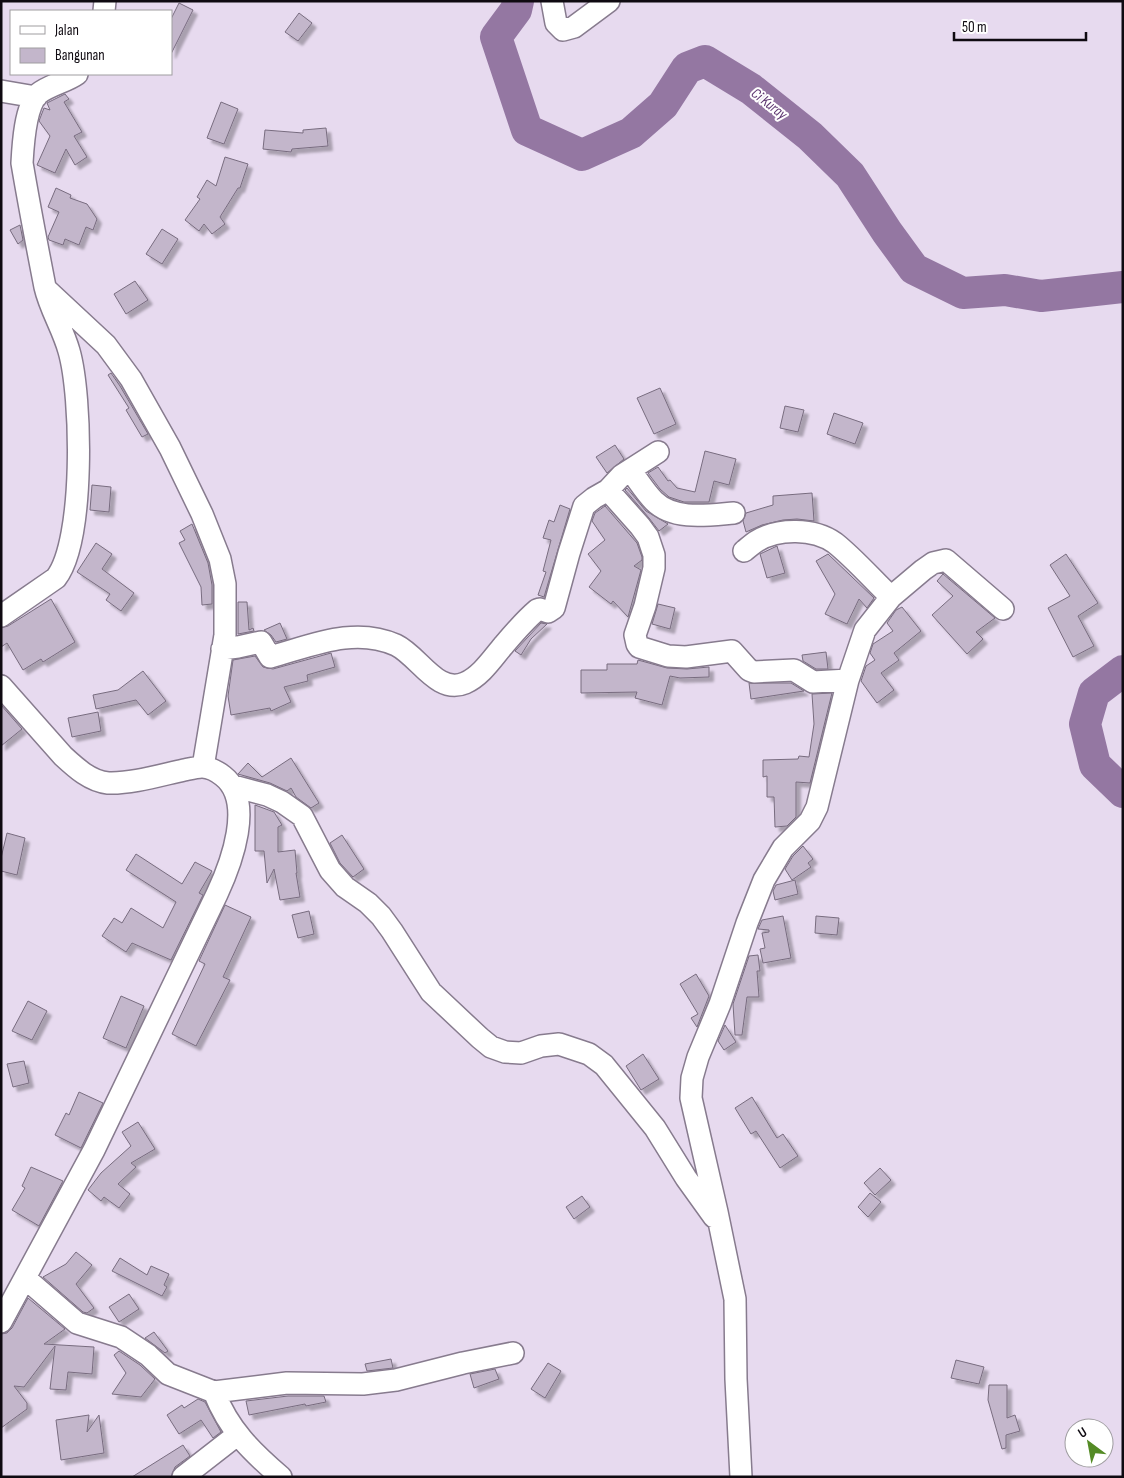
<svg xmlns="http://www.w3.org/2000/svg" width="1124" height="1478" font-family="'Sofia Sans Condensed',sans-serif">
<defs>
<filter id="shadow"><feDropShadow dx="4.5" dy="4.5" stdDeviation="1" flood-color="#0004"/></filter>
</defs>
<rect width="100%" height="100%" fill="#e7daef"/>
<g fill="none" stroke-linecap="round" stroke-linejoin="round">
<!-- river -->
<path stroke="#9477a2" stroke-width="32" d="M518 1 516 10 496 37 527 130 582 155 631 133 663 105 687 68 705 61 751 89 810 136 850 175 887 232 914 269 963 293 1005 290 1041 296 1123 287
M1123 671 1094 693 1085 724 1095 765 1123 792"/>
</g>
<!-- building -->
<path fill="#c3b6cb" stroke="#786c7f" filter="url(#shadow)" d="M179 3 193 10 171 54V19Z
M299 13 312 23 298 41 285 32Z
M65 94 69 99 64 102 82 132 74 136 87 157 75 165 66 149 55 173 37 165 50 136 39 121 44 108 50 110 47 103Z
M221 102 238 109 224 144 207 138Z
M326 128 328 146 292 149 291 152 263 149 265 130 303 133V130Z
M225 157 248 164 240 188H238L220 217 225 224 212 234 204 224 199 231 185 220 200 199 197 197 207 180 216 186Z
M56 188 71 195 70 198 87 204 97 219 93 230 86 227 79 245 65 239 63 245 49 240 48 237 59 212 48 207Z
M20 225 23 240 18 244 10 230Z
M162 229 178 239 162 264 146 254Z
M135 281 148 300 126 314 114 294Z
M111 373 120 386 148 434 142 437 126 410 129 408 108 375Z
M660 388 676 424 654 434 637 398Z
M785 406 804 410 798 432 780 428Z
M834 413 863 423 855 444 827 434Z
M615 445 624 459 607 473 596 457Z
M705 451 736 459 729 485 714 481 709 502H684L669 497 660 489 648 473 658 467 668 481 670 480 677 488 695 492Z
M92 485 111 487 109 512 90 510Z
M627 488 646 511 668 524 659 531 649 518 625 490Z
M812 493 814 521 797 519 783 520 762 525 746 532 743 521 746 513 773 505V496Z
M560 505 570 509 544 597 538 595 546 572 543 571 551 540 543 538 549 520 554 522Z
M605 506 637 543 642 557V560L634 566 641 570 628 617 613 601 611 604 589 587 601 571 588 554 605 540 592 521 595 513Z
M192 524 208 563 212 585V604L202 605 201 587 179 543 185 540 180 531Z
M96 543 112 554 102 569 134 593 121 611 106 600 110 594 77 572Z
M777 546 785 573 767 578 760 554Z
M828 554 874 598 867 608 859 599 847 624 825 614 835 594 816 561Z
M1066 554 1098 603 1078 616 1094 646 1073 657 1048 608 1070 596 1050 565Z
M943 574 995 618 976 632 983 639 967 654 932 615 953 596 937 581Z
M51 599 75 642 43 662 41 659 23 670 7 643 1 647V628L8 626Z
M238 602H247L249 630 253 628 254 631 238 634Z
M658 604 675 608 670 629 652 624Z
M902 607 921 631 894 653 899 660 881 673 894 690 877 703 861 681 866 666 875 660 870 653 873 644 893 631 887 623 896 610Z
M280 623 287 639 276 642 271 635 264 630Z
M541 623 547 624 531 639 521 655 515 651Z
M826 652 828 669H816L803 661 802 655Z
M331 653 335 667 307 675 308 681 284 687 291 702 271 711 270 708 231 715 228 696 233 660 255 656 263 667 273 669Z
M638 660 667 668 687 669 709 667V677L680 678 670 676 662 705 635 698 637 692 581 693V670H607V664H637Z
M143 671 166 701 148 715 136 700 96 709 93 695 118 690Z
M749 683H791L804 691 751 699Z
M832 693 810 783 796 782V817L787 826 775 827 774 797H767V776L763 777V760L798 759 799 756 809 757 814 724 812 694Z
M1 705 22 729 1 746Z
M98 712 101 731 72 737 68 718Z
M291 758 319 803 311 808 296 797 291 788 287 791 270 783 238 774 248 763 262 777Z
M255 805 274 812 282 825 278 827V852L295 850 297 873H296L300 897 280 900 274 869 267 883 264 851H255Z
M7 833 25 838 17 875 1 871V858Z
M342 835 364 869 353 877 340 863 330 843Z
M803 846 813 859 808 863 811 867 792 880 785 869 793 856Z
M136 854 182 884 195 862 212 871 199 893 203 895 171 960 132 943 126 952 102 936 114 918 122 923 131 908 163 928 176 902 126 870Z
M795 880 798 894 775 900 773 891 776 885Z
M225 905 251 917 223 977 230 980 196 1046 172 1034 205 964 199 961Z
M309 911 314 934 298 938 292 915Z
M783 916 791 958 763 963 760 949 765 948 762 933 769 932V930L758 929 762 920Z
M816 916 839 918 837 935 815 933Z
M758 955 760 971H757L759 997H747L742 1035H735L733 1004 749 956Z
M696 974 709 996 697 1027 691 1018 698 1014 680 984Z
M121 996 144 1006 126 1048 103 1038Z
M28 1001 47 1011 32 1040 12 1031Z
M725 1025 736 1042 724 1050 718 1041Z
M643 1054 659 1079 641 1090 626 1066Z
M24 1061 29 1083 13 1087 7 1064Z
M79 1092 103 1103 81 1148 55 1135 66 1113 69 1115Z
M752 1097 777 1138 783 1134 798 1156 780 1168 756 1131 751 1134 735 1108Z
M138 1122 155 1149 131 1163 136 1167 118 1184 130 1194 119 1208 104 1197 101 1201 88 1190 101 1173 131 1146 122 1132Z
M31 1167 63 1181 39 1226 12 1210 25 1188 22 1186Z
M880 1168 891 1180 875 1195 864 1183Z
M870 1193 881 1202 868 1217 858 1207Z
M582 1196 590 1207 574 1219 566 1207Z
M76 1252 92 1265 76 1284 94 1308 87 1313 83 1312 43 1277 66 1264Z
M120 1258 147 1275 151 1266 169 1274 164 1285 167 1287 162 1296 112 1271Z
M129 1294 139 1309 119 1322 109 1307Z
M28 1298 65 1329 44 1344 94 1347 92 1374 68 1372 66 1390 50 1389 55 1346 24 1387 14 1386 27 1403V1409L1 1428V1334L7 1333 12 1328Z
M154 1332 168 1351 165 1353 145 1338Z
M119 1351 140 1365 155 1379 141 1397 112 1394 126 1373 114 1355Z
M391 1359 393 1368 367 1371 365 1364Z
M956 1360 984 1367 979 1384 951 1378Z
M548 1363 561 1371 545 1398 531 1389Z
M495 1369 499 1379 474 1388 470 1374Z
M989 1385H1007V1418L1015 1415 1020 1431 1006 1435V1448L1002 1449 988 1400Z
M288 1396H324L326 1402 306 1406 305 1404 249 1415 246 1401Z
M198 1399 205 1402 221 1432 213 1438 201 1420 179 1434 167 1415 182 1405 184 1408Z
M89 1415 87 1432 99 1415 104 1453 61 1460 56 1420Z
M183 1445 190 1456 175 1467 171 1477H132Z"/>
<g fill="none" stroke-linecap="round" stroke-linejoin="round">
<defs>
<path id="minor" d="M552 1 556 23 563 30 574 27 609 1
M104 11 105 1
M1 91 36 97
M48 291 106 345 131 379 170 448 202 514 220 559 225 584V635L203 767
M630 470C638 480 645 492 654 501 674 521 709 515 734 513
M608 490 640 526 648 537 654 555V568L645 606 635 635 637 644 639 647 668 656 686 657 732 651 749 670 754 672 794 670 813 682 848 680
M744 551C748 548 752 544 757 541 778 528 814 528 835 543 855 559 873 580 891 597
M1 616 56 578C85 541 82 396 69 351 63 329 50 309 45 287 37 246 29 204 22 163 23 145 25 107 38 94 49 85 66 82 77 74
M222 649 238 647 261 642 270 657C311 646 354 626 396 645 419 656 437 695 465 683 481 676 492 659 503 646 514 633 524 621 537 610L540 609 548 612 554 608 569 553 584 506 594 498 608 490 622 475 658 452
M1 686 63 756C76 768 90 781 108 783 131 784 161 775 184 770 189 769 197 767 202 767 209 767 218 772 223 776 255 801 231 864 217 894L94 1150 1 1322
M233 786 267 795 282 802 302 816 330 870 345 887 368 903 381 916 392 931 431 992 480 1038 491 1047 505 1052 521 1053 541 1046 559 1044 589 1054 604 1065 655 1128 686 1178 714 1217
M25 1278 77 1323 121 1337 148 1355 168 1374 214 1392C229 1430 251 1451 281 1477
M214 1392 287 1383 363 1384 396 1380 463 1363 513 1353
M183 1477 237 1435
M741 1477 736 1379 735 1299 717 1212 691 1098 692 1078 698 1057 720 1004 747 923 764 880 783 848 810 821 817 807 848 680 865 630 891 597 923 570 933 563 946 560 1003 609"/>
</defs>
<!-- minor casing -->
<use href="#minor" stroke="#877b8e" stroke-width="24"/>
<!-- minor -->
<use href="#minor" stroke="#fff" stroke-width="21"/>
</g>
<g text-anchor="middle" dominant-baseline="central" stroke-width="4" stroke-linejoin="round" paint-order="stroke">
<!-- water labels -->
<g font-size="15" font-style="italic" fill="#5e3771" stroke="#fff">
<text transform="translate(769 104) rotate(38)">Ci Kuray</text>
</g>
</g>
<!-- border -->
<rect width="1124" height="1478" fill="none" stroke="#0f0a11" stroke-width="5"/>
<!-- legend -->
<rect x="10" y="10" width="162" height="65" fill="#ffffff" stroke="#9f9da0"/>
<rect x="20" y="26" width="25" height="8" fill="#ffffff" stroke="#9f9da0"/>
<text x="55" y="35" font-size="15" fill="#0f0a11">Jalan</text>
<rect x="20" y="48" width="25" height="15" fill="#c3b6cb" stroke="#9f9da0"/>
<text x="55" y="60" font-size="15" fill="#0f0a11">Bangunan</text>
<!-- north arrow -->
<g transform="translate(1089 1443) rotate(328)"><circle r="24" fill="#ffffff" stroke="#9f9da0"/>
<path d="M0-4L9 19L0 12L-9 19Z" fill="#548b25"/>
<text y="-8" font-size="14" font-weight="bold" text-anchor="middle" fill="#0f0a11">U</text>
</g>
<!-- scale -->
<path d="M954 32v8h132v-8" fill="none" stroke="#0f0a11" stroke-width="2.5"/>
<text x="962" y="32" font-size="15" fill="#0f0a11" stroke="#ffffff" stroke-width="4" paint-order="stroke">50 m</text>
</svg>
